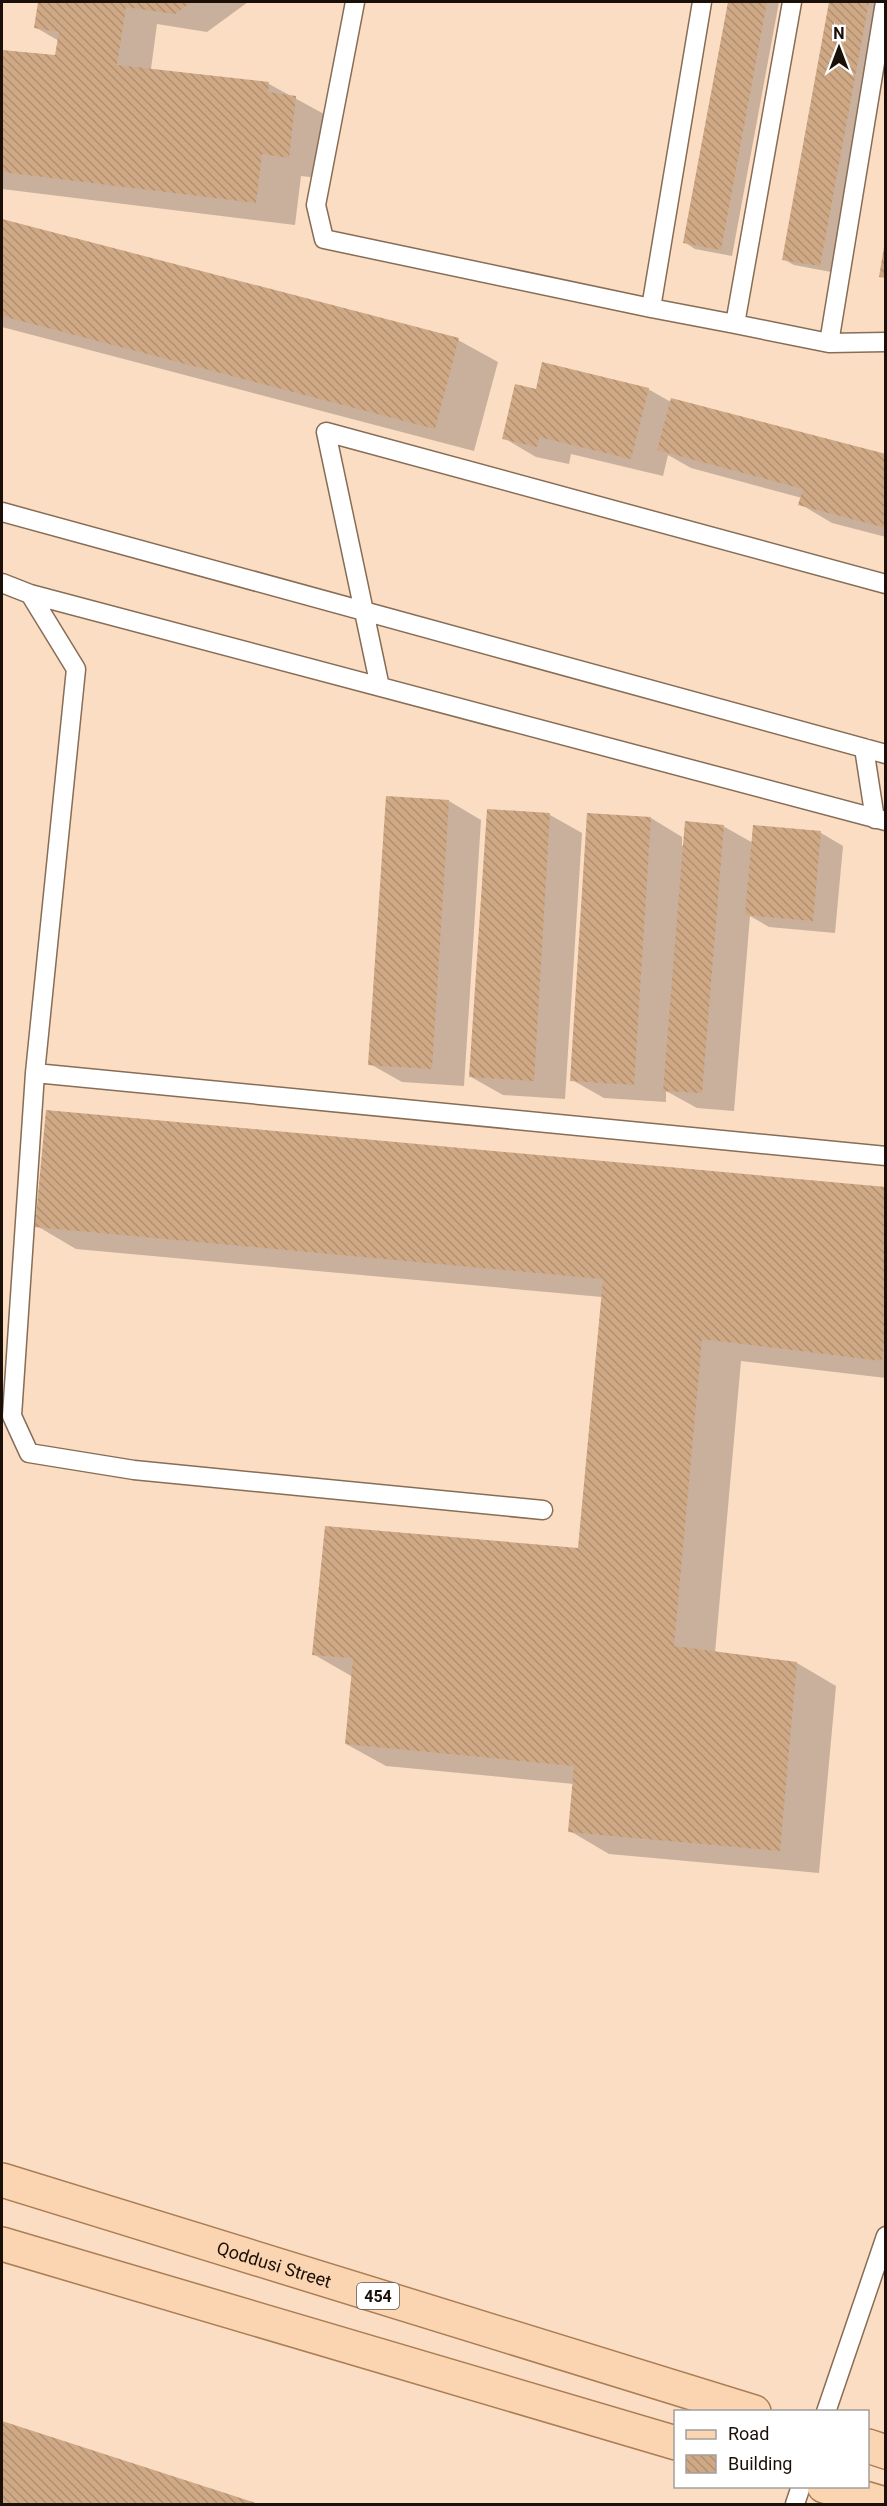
<svg xmlns="http://www.w3.org/2000/svg" width="887" height="2506" font-family="Roboto,sans-serif">
<defs>
<pattern id="building-back-hatch" width="6" height="6" patternUnits="userSpaceOnUse" patternTransform="scale(1.5)"><rect width="6" height="6" fill="#cfa885"/><path d="M-1 5l2 2M0 0l6 6M5-1l2 2" fill="none" stroke="#b19071"/></pattern>
</defs>
<rect width="100%" height="100%" fill="#faddc3"/>
<!-- shadow -->
<path fill="#0003" d="M39 2H248L207 32 157 24 151 69 269 84 335 120 328 179 301 176 295 225 2 189V51L64 59 59 41 35 27Z
M729 2H779L732 256 695 249 684 242Z
M830 2H881L831 272 794 265 783 259Z
M2 220 458 340 498 362 474 451 2 327Z
M648 389 671 402 886 456V537L832 523 800 504 802 498 691 468 668 455 663 476 571 454 569 464 536 457 504 438 537 391Z
M449 801 481 820 464 1086 402 1082 370 1064Z
M488 811 550 815 582 833 565 1099 503 1095 471 1077Z
M651 818 682 837V846L723 826 753 843 821 833 843 846 835 933 769 927 750 916 734 1111 697 1108 666 1091V1102L604 1098 572 1080Z
M886 1189V1378L741 1361 715 1653 797 1663 836 1686 819 1873 609 1854 570 1831 574 1784 386 1766 346 1744 353 1677 313 1654 579 1550 602 1297 76 1249 37 1226Z
M2 2422 256 2504H2Z"/>
<!-- building -->
<path fill="url(#building-back-hatch)" d="M38 2H191L175 14 126 7 117 65 269 82 268 92 296 96 289 158 262 154 256 203 2 172V50L55 55 59 32 34 28Z
M728 2H767L721 250 683 243Z
M829 2H869L820 266 782 260Z
M2 219 459 338 435 429 2 316Z
M884 247H886V278L879 277Z
M542 362 649 388 631 459 539 437 537 447 502 439 515 384 536 389Z
M671 398 886 454V528L798 505 803 489 657 450Z
M386 796 449 800 432 1069 368 1065Z
M487 809 550 813 534 1081 469 1077Z
M587 813 651 817 634 1085 570 1081Z
M685 821 724 825 702 1093 663 1091Z
M753 825 821 831 813 921 745 915Z
M46 1110 886 1187V1324L882 1361 702 1339 674 1646 797 1662 780 1851 568 1832 574 1766 345 1744 353 1658 312 1655 325 1526 578 1548 603 1279 35 1227Z
M2 2421 259 2504H2Z"/>
<g fill="none" stroke-linecap="round" stroke-linejoin="round">
<defs>
<path id="service" d="M355 2 316 205 324 239 651 308
M702 2 651 308 735 324 792 2
M735 324 829 343 885 2
M829 343 886 342
M2 512 886 754
M2 583 30 594 76 669 35 1073 886 1156
M30 594 886 821
M380 687 326 432 886 584
M864 748 875 819
M35 1073 12 1416 29 1453 134 1470 543 1510
M826 2412 886 2236
M795 2504 801 2486"/>
<g id="primary">
<path id="s1" d="M2 2180 754 2412"/>
<path d="M2 2244 676 2443"/>
<path d="M868 2446 886 2452"/>
<path d="M824 2486 885 2504"/>
</g>
</defs>
<!-- service casing -->
<use href="#service" stroke="#876d56" stroke-width="21"/>
<!-- primary casing -->
<use href="#primary" stroke="#ab7e55" stroke-width="36"/>
<!-- service -->
<use href="#service" stroke="#fff" stroke-width="18"/>
<!-- primary -->
<use href="#primary" stroke="#fbd5b2" stroke-width="33"/>
</g>
<g text-anchor="middle" dominant-baseline="central" stroke-width="6" stroke-linejoin="round" paint-order="stroke">
<!-- shield labels -->
<rect fill="#fff" stroke="#5f5852" stroke-width="1.5" x="357" y="2283" width="42" height="26" rx="4.5"/>
<g font-size="16" font-weight="bold" fill="#1a1008">
<text x="378" y="2296">454</text>
</g>
<!-- street labels -->
<g font-size="18" fill="#1a1008" stroke="#fff">
<text stroke="none"><textPath href="#s1" startOffset="285">Qoddusi Street</textPath></text>
</g>
</g>
<!-- border -->
<rect width="887" height="2506" fill="none" stroke="#1a1008" stroke-width="6"/>
<!-- legend -->
<rect x="674" y="2410" width="195" height="78" fill="#ffffff" stroke="#a39f9c" stroke-width="1.5"/>
<rect x="686" y="2430" width="30" height="9" fill="#fbd5b2" stroke="#a39f9c" stroke-width="1.5"/>
<text x="728" y="2440" font-size="18" fill="#1a1008">Road</text>
<rect x="686" y="2455" width="30" height="18" fill="url(#building-back-hatch)" stroke="#a39f9c" stroke-width="1.5"/>
<text x="728" y="2470" font-size="18" fill="#1a1008">Building</text>
<!-- north arrow -->
<g transform="translate(839 48)" stroke="#ffffff" stroke-width="4.5" paint-order="stroke">
<path d="M0-4.5L10 22L0 15L-10 22Z" fill="#1a1008"/>
<text y="-9" font-size="16" font-weight="bold" text-anchor="middle" fill="#1a1008">N</text>
</g>
</svg>
